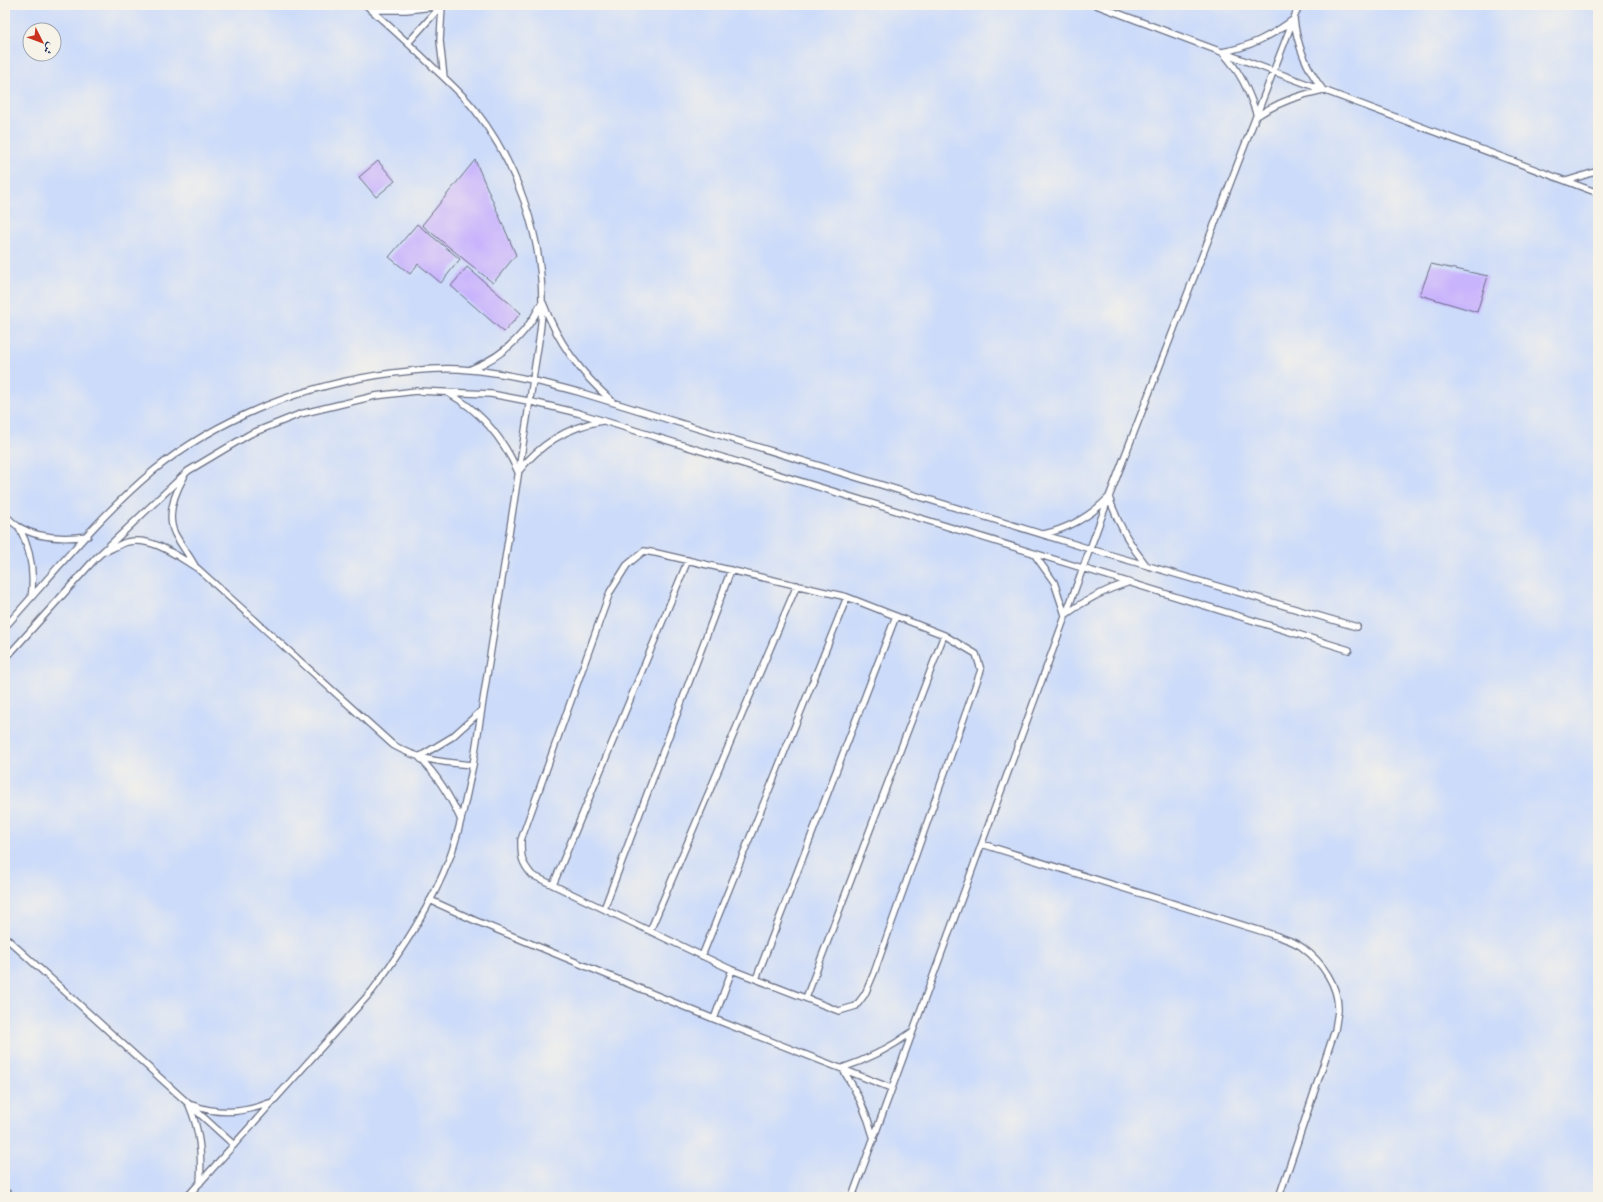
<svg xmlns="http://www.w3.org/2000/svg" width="1603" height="1202" font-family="Alegreya,Amiri,serif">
<rect width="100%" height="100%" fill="#f7f3e8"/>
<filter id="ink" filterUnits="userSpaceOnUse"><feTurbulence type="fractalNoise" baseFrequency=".025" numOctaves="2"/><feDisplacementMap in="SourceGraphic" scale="8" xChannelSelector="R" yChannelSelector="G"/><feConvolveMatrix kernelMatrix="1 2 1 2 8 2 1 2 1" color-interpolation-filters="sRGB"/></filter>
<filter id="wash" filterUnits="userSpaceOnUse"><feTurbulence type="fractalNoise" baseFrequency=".012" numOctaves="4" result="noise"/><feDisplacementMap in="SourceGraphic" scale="16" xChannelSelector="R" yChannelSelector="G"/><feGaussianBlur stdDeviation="0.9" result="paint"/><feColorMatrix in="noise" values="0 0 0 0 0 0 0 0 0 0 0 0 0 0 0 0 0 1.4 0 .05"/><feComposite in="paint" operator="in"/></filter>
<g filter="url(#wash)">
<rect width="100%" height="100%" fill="#f4e0c5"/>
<!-- built -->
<path fill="#ccdbfa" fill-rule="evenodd" d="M5 5H1598V1197H5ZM30 30H54V54H30Z"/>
<g id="blocks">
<!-- building -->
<path fill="#c8b3fd" d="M475 160 516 255 493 283 422 225Z
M378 161 395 181 376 197 359 177Z
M417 224 460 259 441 283 418 264 410 274 389 257Z
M1431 264 1488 276 1477 312 1420 295Z
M467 267 521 313 504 332 451 286Z"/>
</g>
</g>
<g filter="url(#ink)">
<use href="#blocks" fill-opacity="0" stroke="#676d82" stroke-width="1"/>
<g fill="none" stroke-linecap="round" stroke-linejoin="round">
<defs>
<path id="service" d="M1096 5 1598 193
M371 10H406L442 6 440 41 444 77
M1294 19C1297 46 1307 69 1323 90 1299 95 1278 102 1257 116 1249 91 1240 71 1222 52 1250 47 1271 36 1294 19Z
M408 43 441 6
M1566 181 1598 171
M543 303C558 343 581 374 612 401
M471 369C504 356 526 335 541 304
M448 393C481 411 503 438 518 472 540 444 567 427 602 421
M184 477C175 493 166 516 175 534 181 545 189 555 195 566
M5 515C9 519 14 524 19 527 39 539 65 539 88 536
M19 527C31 550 35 572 31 598
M1044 534C1070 528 1090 517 1109 497 1117 522 1129 544 1146 565
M107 551C113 548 120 544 127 542 152 536 177 556 197 568L393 745C421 761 442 762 473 765
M644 551 656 553 847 597 944 635 976 654 981 670 874 973 865 994 856 1006 839 1011 732 970 532 875C521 862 521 857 521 840L610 592 627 565Z
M1034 554 1054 582 1065 615C1085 600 1104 590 1127 583
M5 627C53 574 98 517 153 471 221 416 307 384 393 373 418 370 444 367 470 370 508 373 545 383 582 393L1090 549 1357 627
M5 659 95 559 188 471 250 434 300 414 375 396 416 391 491 394 528 401 578 413 1349 650
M461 820C450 796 438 776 419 757L452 737 481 711
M982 844 1277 936C1285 939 1296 942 1303 948 1322 962 1339 986 1338 1011 1337 1017 1336 1024 1335 1030L1279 1197
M553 885 688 560
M430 900 476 921 714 1019 891 1088
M604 909 731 570
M650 931 797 585
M5 937 234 1145
M702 956 847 597
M756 979 896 616
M806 998 944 635
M714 1019 732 970
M189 1105C200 1131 202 1155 200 1183
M192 1105C218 1115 244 1113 269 1103
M874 1139C867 1113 857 1091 842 1068 867 1060 890 1048 912 1032
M5 1191 12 1197
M187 1197 372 991C402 950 432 905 450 857 461 828 466 796 473 765L533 380C536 354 543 327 542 301 542 235 516 162 475 110 464 96 450 83 437 71 414 48 390 27 366 5
M852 1197 1109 497 1299 5"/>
</defs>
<!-- service casing -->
<use href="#service" stroke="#676d82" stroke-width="8"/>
<!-- service -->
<use href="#service" stroke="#fff" stroke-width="5.5"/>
</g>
</g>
<!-- margin -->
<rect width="1603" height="1202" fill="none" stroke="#f7f3e8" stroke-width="20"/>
<!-- north arrow -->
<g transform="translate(42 42) rotate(132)"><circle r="19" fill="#f7f3e8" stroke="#9fa5b1"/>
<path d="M0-3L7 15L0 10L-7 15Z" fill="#c8321e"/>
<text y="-6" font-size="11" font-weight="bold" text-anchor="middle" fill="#1b2f5e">ش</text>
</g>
</svg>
